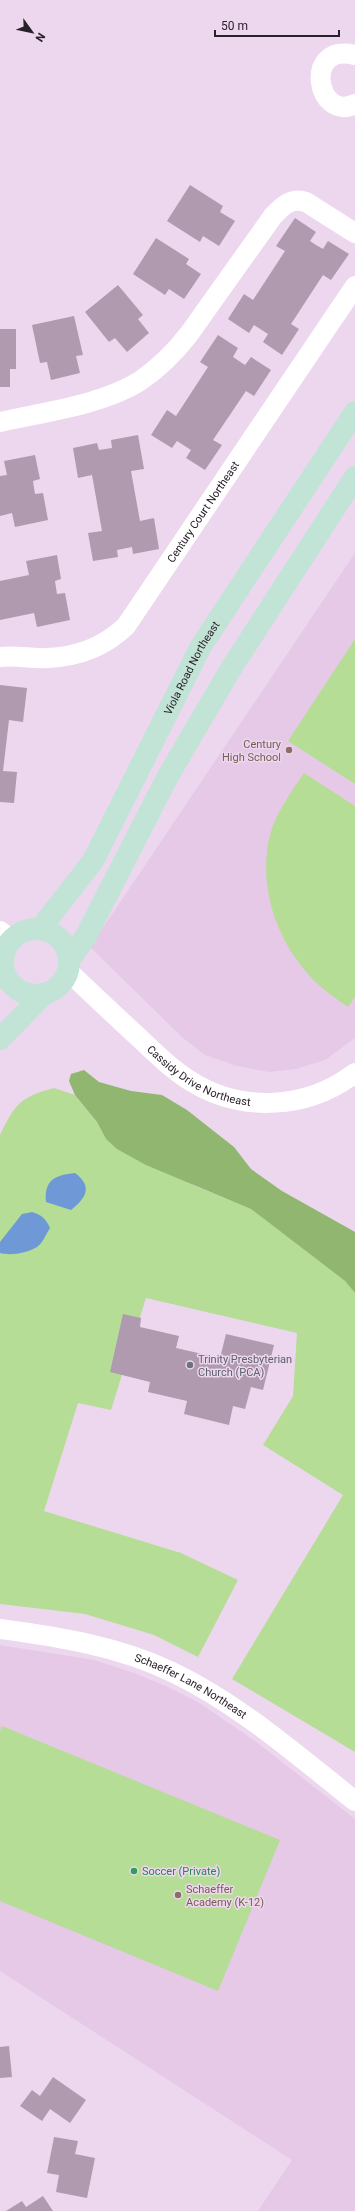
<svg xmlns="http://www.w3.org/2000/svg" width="355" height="2211" font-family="Roboto,sans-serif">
<rect width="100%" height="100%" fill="#edd7ee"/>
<!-- built -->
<path fill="#e5c9e6" d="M355 553V1038L325 1060 296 1069 269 1072 237 1066 205 1055 183 1038 90 947Z
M0 1645 94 1660 134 1673 168 1687 198 1702 255 1741 355 1819V2211H258L292 2160 0 1971Z"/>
<!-- green -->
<path fill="#b5dd95" d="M355 639V784L288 741Z
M304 773 355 806V997L348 1007C334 997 319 987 308 974 275 937 258 884 270 835 276 813 291 792 304 773Z
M54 1088 75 1095 97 1122 106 1139 195 1186 251 1209 345 1281 355 1293V1752L232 1679 343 1495 263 1445 293 1396 297 1333 146 1298 111 1410 78 1403 44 1511 181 1553 238 1580 198 1657 154 1635 85 1614 0 1604V1135C15 1104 20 1097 54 1088Z
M2 1726 280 1840 218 1991 0 1901V1731Z"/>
<!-- forest -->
<path fill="#90b66f" d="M84 1070 99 1082 131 1091 162 1095 187 1110 234 1147 251 1169 282 1191 355 1232V1293L345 1281 251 1209 146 1165 117 1149 106 1139 97 1122 75 1095 69 1081 71 1074Z"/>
<!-- water -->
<path fill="#6f98d7" d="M75 1173C94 1187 85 1199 71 1210L46 1202C44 1180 55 1175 75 1173Z
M32 1212C42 1215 46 1219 50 1228 46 1234 43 1243 37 1247 27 1253 11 1256 0 1253V1242L22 1214Z"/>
<!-- building -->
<path fill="#af9ab0" d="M190 185 223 206 220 212 235 221 219 246 203 236 200 242 167 221Z
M295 218 316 232 310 241 316 245 323 249 328 241 349 254 331 280 323 275 291 324 299 329 282 355 263 342 268 334 254 325 249 333 228 319 244 294 253 300 285 251 276 246Z
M156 238 189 259 186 264 201 274 184 299 169 289 165 295 133 274Z
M118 285 143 315 138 319 149 333 127 352 115 338 109 342 85 312Z
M74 316 83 355 76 356 80 373 51 380 47 362 40 363 32 325Z
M0 329H16V369H10V387H0Z
M218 335 238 348 233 357 245 365 251 357 271 370 254 396 246 391 213 440 222 445 205 470 186 458 191 450 177 441 172 448 151 435 167 410 176 416 208 367 200 362Z
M138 435 144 469 131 471 140 521 154 518 159 549 133 554 132 547 117 550 118 557 93 561 88 533 102 531 92 475 78 478 73 448 97 443 99 450 112 448 111 440Z
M35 455 40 479 33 481 34 488 35 494 43 493 48 520 15 527 12 513 0 516V476L7 475 4 461Z
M57 555 61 579 55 581 56 588 57 594 65 593 70 620 37 627 34 613 0 620V581L29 575 26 561Z
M0 685 27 688 23 722 9 720 3 771 17 772 14 803 0 802Z
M123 1314 141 1318 140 1327 179 1336 176 1348 220 1358 226 1334 274 1345 263 1390 251 1387 245 1409 233 1406 229 1425 184 1414 187 1401 148 1392 150 1382 110 1372Z
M9 2046 12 2077 0 2078V2047Z
M53 2077 86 2100 70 2123 50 2109 42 2121 20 2106 32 2090 40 2096Z
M54 2137 78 2141 75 2154 95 2158 87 2198 56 2192 59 2175 47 2173Z
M43 2196 53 2211H6L22 2201 26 2207Z"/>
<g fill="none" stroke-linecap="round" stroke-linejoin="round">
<!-- minor -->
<g stroke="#fff" stroke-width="20">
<path d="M355 55C302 42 317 123 355 104"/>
<path d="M0 422C44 412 102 405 140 381 159 368 175 352 189 334L273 216C283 206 291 197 306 202L355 233"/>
<path id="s1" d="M0 657C16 655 31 659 47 658 77 657 104 647 126 626L355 286"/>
<path d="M0 931 12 940"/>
<path id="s2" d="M68 971C90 992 112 1013 134 1033 153 1051 171 1069 192 1082 243 1113 308 1109 355 1073"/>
<path id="s3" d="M0 1629C59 1637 118 1646 172 1672 239 1704 297 1755 355 1801"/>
</g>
<!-- secondary -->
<g stroke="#c2e4d6" stroke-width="22">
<path id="s4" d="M40 929 93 861 201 646 355 412"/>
<circle cx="36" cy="962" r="33"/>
<path d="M69 961 86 936 168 776 232 667 355 477"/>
<path d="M0 1039 44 994"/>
</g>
</g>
<!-- markers -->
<g fill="#8d6e63" stroke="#edd7ee" stroke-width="1.5">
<circle cx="289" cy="750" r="4"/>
<circle cx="178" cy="1895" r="4"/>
</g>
<circle fill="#6b7280" stroke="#edd7ee" stroke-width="1.5" cx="190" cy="1365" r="4"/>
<circle fill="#2e9e5b" stroke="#edd7ee" stroke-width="1.5" cx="134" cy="1871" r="4"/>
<g text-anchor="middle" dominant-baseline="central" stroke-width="3" stroke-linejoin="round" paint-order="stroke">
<!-- street labels -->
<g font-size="11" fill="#292129" stroke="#edd7ee">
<text stroke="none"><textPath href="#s1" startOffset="272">Century Court Northeast</textPath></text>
<text stroke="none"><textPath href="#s4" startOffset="303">Viola Road Northeast</textPath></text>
<text stroke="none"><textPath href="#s2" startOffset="170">Cassidy Drive Northeast</textPath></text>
<text stroke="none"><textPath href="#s3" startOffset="201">Schaeffer Lane Northeast</textPath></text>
</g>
<!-- education labels -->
<g font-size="11" fill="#785e54" stroke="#edd7ee" text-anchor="end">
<text x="281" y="744">Century<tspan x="281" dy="13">High School</tspan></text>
<text x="186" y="1889" text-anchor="start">Schaeffer<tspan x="186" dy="13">Academy (K-12)</tspan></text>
</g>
<!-- worship labels -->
<g font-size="11" fill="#5b616d" stroke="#edd7ee" text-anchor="start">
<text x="198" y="1359">Trinity Presbyterian<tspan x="198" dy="13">Church (PCA)</tspan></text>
</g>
<!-- leisure labels -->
<g font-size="11" fill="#27864d" stroke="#edd7ee" text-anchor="start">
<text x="142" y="1871">Soccer (Private)</text>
</g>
</g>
<!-- north arrow -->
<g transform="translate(32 32) rotate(123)" stroke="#edd7ee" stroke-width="3" paint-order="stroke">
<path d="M0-3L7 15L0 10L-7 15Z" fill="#292129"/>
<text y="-6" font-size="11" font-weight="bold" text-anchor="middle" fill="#292129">N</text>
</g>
<!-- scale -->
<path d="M215 30v6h124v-6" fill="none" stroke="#292129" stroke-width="2"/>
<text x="221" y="30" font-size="12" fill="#292129" stroke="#edd7ee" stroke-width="3" paint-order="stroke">50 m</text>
</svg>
